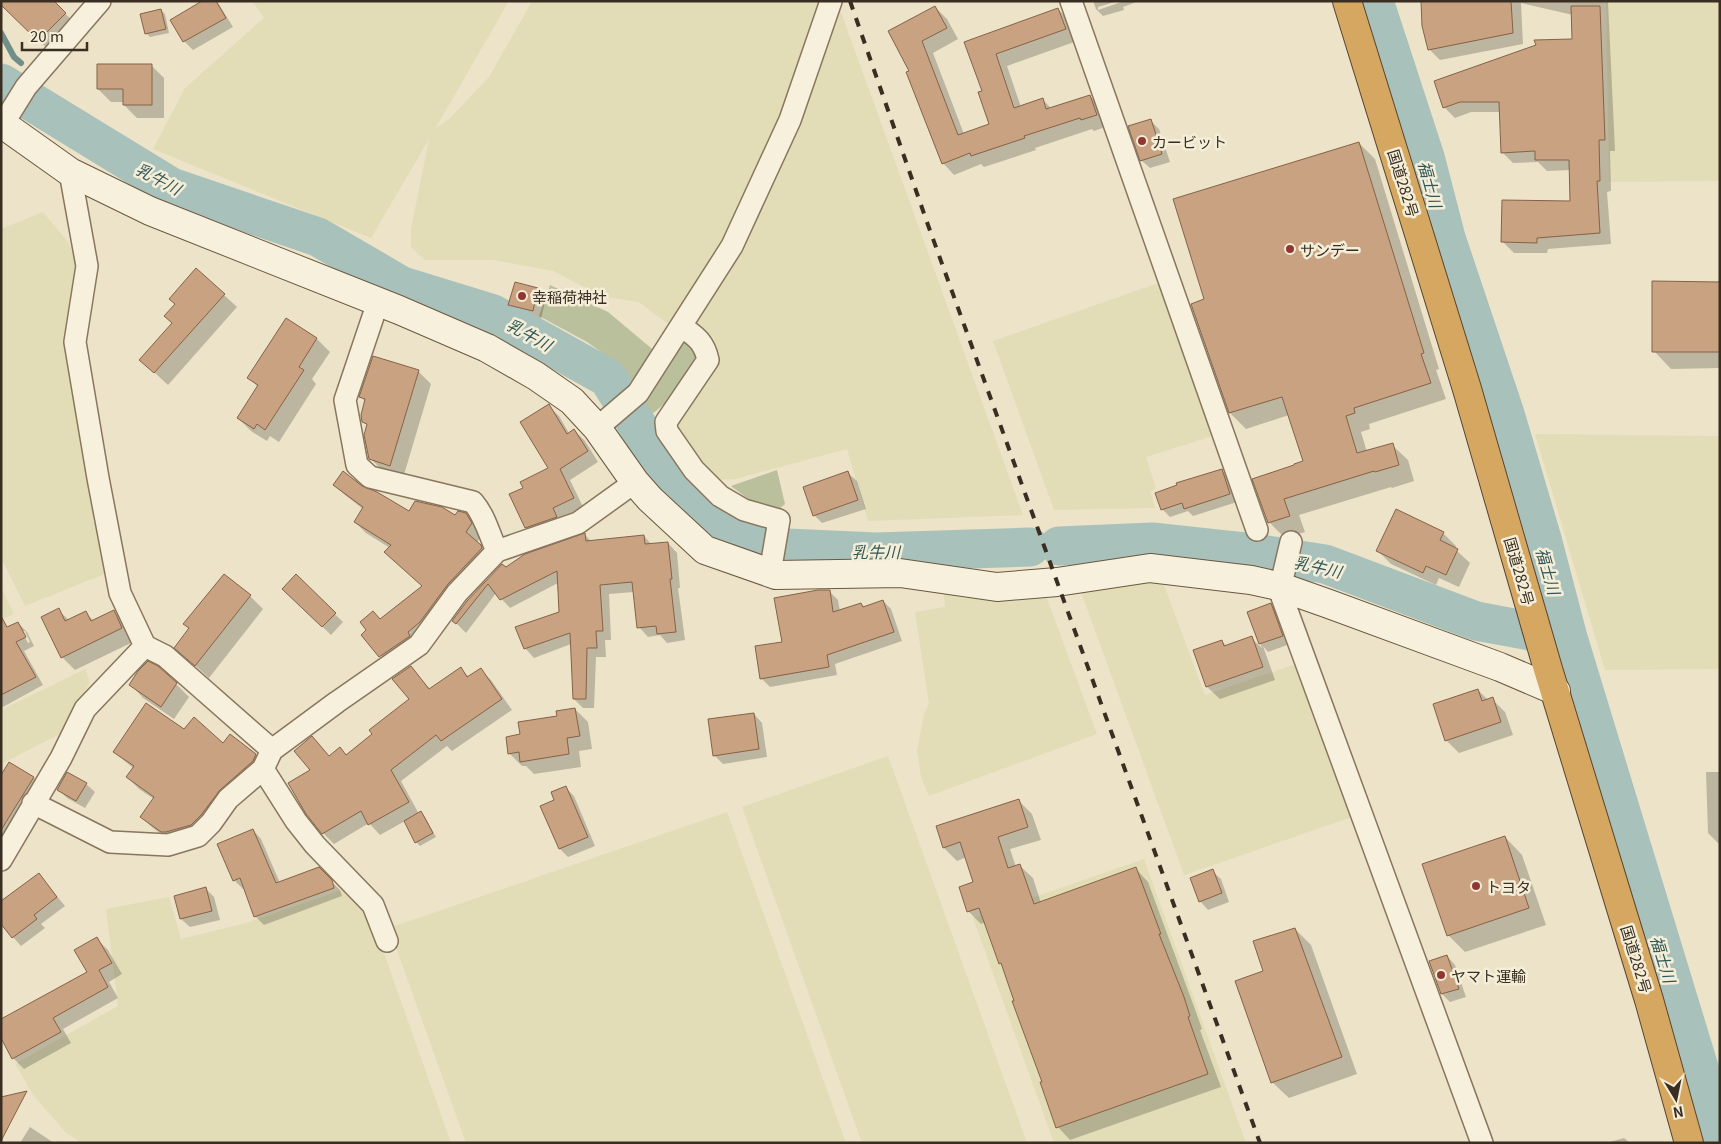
<svg xmlns="http://www.w3.org/2000/svg" width="1721" height="1144" font-family="Georgia,'Noto Sans JP',serif">
<rect width="100%" height="100%" fill="#ece3c9"/>
<!-- farmland -->
<path fill="#e2ddb7" d="M252 1H509L435 129 450 118 489 77 532 1H820L790 97 727 246 673 328 639 302 604 297 553 271 493 260H425L411 247V229L429 139 371 238 153 149 185 88 264 18Z
M1606 1H1720V181L1609 182Z
M838 4 1023 515 868 521 847 449 735 479 714 480 673 425 712 364 714 337 691 324 744 245 788 143Z
M43 212 68 242 80 267 65 347 107 573 25 606 1 558V229Z
M1164 281 1216 435 1146 457 1156 488 1150 492 1155 508 1054 510 993 341Z
M1535 434 1720 436V669L1605 670Z
M1147 582 1164 585 1205 695 1301 662 1355 816 1184 875 1081 592Z
M1 587 14 614 1 620Z
M943 587 1046 596 1097 734 929 796 921 777 917 751 924 714 929 704 915 612 945 607Z
M85 669 90 682 60 734 1 764V710Z
M888 756 1027 1143H862L742 807Z
M727 812 846 1143H466L389 928Z
M1144 859 1246 1143H1054L973 918Z
M348 888 372 919 451 1143H82L66 1133 34 1096 15 1064 118 1006 106 909 169 897 181 939 246 923Z"/>
<!-- cemetery -->
<path fill="#bac09b" d="M550 285 608 312 657 353 633 387 611 359 587 342 539 316Z
M685 335 700 343 698 362 682 389 651 415 641 399Z
M777 470 785 504 771 516 731 486Z"/>
<!-- shadow -->
<path fill="#0003" fill-rule="evenodd" d="M52 1 78 26 52 53 1 4Z
M205 1H217L233 27 193 50 184 41Z
M1093 1H1118L1098 7V10L1124 1H1139L1123 7 1124 10 1103 16 1096 9Z
M1422 1H1608L1615 151H1610L1611 191 1607 192 1611 244 1548 249 1547 253H1514L1503 242 1571 202V170L1547 171 1538 162 1513 163 1502 152 1501 112H1471L1455 118 1444 107 1573 40V15L1521 3 1523 44 1440 60 1429 49Z
M935 7 947 19 958 39 933 53 964 134 991 125 983 91 966 43 1058 9 1070 21 1077 41 1007 66 1021 107 1042 99 1051 108 1090 96 1102 108 1108 126 1094 131 1092 129 1035 148 1036 150 984 167 981 164 954 175 943 163 911 72 890 32Z
M161 10 165 14 169 33 150 37 146 33Z
M151 65 164 78V118H137L124 105V102H111L98 89Z
M1150 120 1159 129 1170 162 1150 168 1141 160Z
M1359 143 1375 159 1439 369 1436 370 1446 399 1369 424 1370 429 1361 432 1367 452 1392 445 1408 460 1414 481 1392 488 1391 487 1299 515 1305 532 1285 538 1269 522 1305 461 1289 415 1246 429 1230 413 1206 300Z
M1720 283V368L1671 369 1654 351Z
M537 289 546 298 541 319 518 313 509 305Z
M224 295 237 307 168 385 154 372 173 324 176 305Z
M286 320 317 339 330 352 312 379 316 384 279 442 270 436 267 441 251 431 238 418 258 387 249 378Z
M418 371 431 384 403 478 383 471 370 458 368 426 363 421 366 402 361 397Z
M548 406 559 416 569 433 574 430 585 441 598 462 570 480 584 509 537 538 526 527 525 488 550 469Z
M1222 471 1229 478 1237 502 1193 516 1188 511 1170 517 1162 509Z
M848 473 857 481 866 509 822 523 814 515Z
M334 485 361 488 409 513 456 517 465 514 476 525 482 534 477 543 491 557 391 667 363 635 423 586 390 548 366 533 355 522 363 509 345 495Z
M1443 533 1456 546 1455 549 1470 563 1459 587 1439 578 1436 585 1391 564 1378 551Z
M585 535 592 542 644 536 652 545 668 543 677 553 680 588H678L685 640 667 643 660 635 648 637 639 627 634 592 609 594 611 640H605L606 657H596L594 708H583L574 699 571 644 534 658 525 648 560 612 558 583 510 608 496 593 466 633 454 621 502 566 506 569Z
M224 576 250 596 263 609 209 678 189 660 190 629Z
M296 576 343 622 331 635 283 589Z
M829 591 838 600 840 611 861 604 864 607 883 601 891 609 902 641 835 664 837 675 770 687 761 678 783 643Z
M1271 605 1279 613 1290 644 1268 652 1263 646 1275 680 1220 699 1207 687 1222 641 1226 646 1251 638 1262 648 1248 613Z
M58 610 69 620 85 612 94 621 114 612 127 624 135 641 75 670 62 657Z
M18 623 27 632 34 646 24 651 43 685 1 708V632ZM22 631H25L30 642 28 643Z
M411 668 431 690 461 669 469 677 480 669 491 680 512 710 452 751 447 746 401 781 419 814 421 813 425 817 436 837 420 846 416 842 405 821 380 835 369 823 334 844 323 833 312 770V738L330 757 347 756 374 734 410 700Z
M176 684 189 697 174 719 143 698 131 685Z
M1478 690 1488 700 1492 699 1505 712 1513 735 1459 753 1446 740Z
M575 709 588 722 592 749 579 751 581 767 534 774 526 766H522L509 753 522 735Z
M754 714 762 723 767 757 723 764 714 755Z
M184 730 256 755 267 766 173 843 153 828 141 817 154 799 139 789 127 777 133 768 114 752Z
M10 764 34 778 42 786 1 858V777Z
M1706 772H1720V845L1708 833Z
M86 784 95 792 85 808 67 798 58 789Z
M565 787 574 796 595 846 568 857 560 849 556 801Z
M1019 801 1032 814 1041 840 1010 849 1016 867 1020 866 1033 878 1041 903 1136 869 1148 882 1196 1012 1202 1029 1200 1030 1221 1087 1070 1140 1058 1127 1044 1082 1016 1002 1003 967 1000 963 986 922 981 924 968 911 975 883 967 857 957 861 944 848 937 827Z
M253 830 261 839 280 883 319 869 340 890 342 896 264 925 255 916 245 888 243 889 234 880Z
M1505 837 1522 855 1546 925 1465 952 1448 935Z
M1212 871 1221 879 1229 902 1208 910 1200 901Z
M39 875 65 906 41 924 45 928 21 946 13 937Z
M206 889 214 897 220 920 190 927 181 919Z
M1295 929 1311 945 1357 1074 1289 1098 1272 1082 1265 972Z
M97 939 108 950 122 974 109 982 118 998 63 1029 71 1043 24 1069 13 1058 88 973Z
M1447 956 1455 965 1466 997 1450 1002 1442 994 1430 962Z
M30 1127 54 1143H20Z
M1624 1138 1630 1143H1606Z"/>
<g fill="none" stroke-linecap="round" stroke-linejoin="round">
<!-- stream -->
<path stroke="#708f89" stroke-width="6" d="M1 33 14 57 21 63
M44 109 45 111"/>
<!-- river -->
<path stroke="#a9c1bb" stroke-width="39" d="M1374 1 1425 157 1446 238 1505 414 1542 539 1568 638 1700 1071 1719 1143
M1 83 171 187 318 237 402 286 493 314 608 378 670 478 742 535 787 548 876 552 1030 547
M1059 546 1152 542 1254 553 1325 564 1476 621 1568 638"/>
</g>
<!-- building -->
<path fill="#c8a281" stroke="#866246" d="M1 1H54L66 13 38 41 1 5Z
M202 1H216L226 18 183 42 170 20Z
M1421 1H1511L1513 33 1428 50 1422 26Z
M935 6 947 28 922 41 958 135 989 124 978 92 982 91 964 42 1058 8 1066 29 996 54 1014 108 1043 98 1046 109 1090 95 1097 115 1081 120 1080 118 1024 136 1025 138 971 156 970 153 942 164 906 72 909 71 888 31Z
M1571 6H1600L1605 140H1599L1600 181H1597L1600 233 1537 238V243L1501 242 1502 200 1570 201 1569 160H1535V151L1501 153 1499 102H1460L1443 108 1434 81 1536 45 1534 40 1572 39Z
M161 9 166 29 145 34 140 14Z
M97 64H152V105H123V89H97Z
M1151 119 1162 154 1140 161 1128 126Z
M1359 142 1424 353 1421 354 1431 383 1354 408 1355 413 1346 416 1357 453 1393 443 1399 465 1375 472 1374 471 1284 499 1290 516 1268 523 1252 479 1294 465V464L1303 461 1282 397 1229 413 1191 304 1204 299 1173 199Z
M196 268 225 294 154 373 139 360 172 323 164 316 175 304 169 299Z
M1652 281 1720 282V352H1652Z
M515 282 538 288 533 311 508 305Z
M286 318 317 338 299 367 304 370 265 430 257 424 254 429 237 418 258 385 247 378Z
M373 356 419 370 390 466 369 459 364 435 367 424 362 422 361 415 365 399 359 397Z
M549 404 567 434 574 429 588 451 560 469 574 498 553 508 557 517 525 528 509 494 523 488 520 482 548 468 520 422Z
M1222 469 1230 494 1184 509 1182 503 1161 510 1155 493 1177 485 1176 483Z
M343 471 362 486 377 492 409 511 415 501 442 507 455 515 458 511 466 513 472 523 466 532 481 545 482 548 448 584 420 622 408 632 410 636 379 657 361 635 366 630 360 622 373 611 380 619 422 586 384 552 391 545 354 522 363 507 333 485Z
M848 471 858 500 813 516 803 487Z
M1396 509 1444 532 1440 540 1458 549 1446 575 1426 566 1423 573 1376 551Z
M585 533 586 541 644 535 645 544 668 542 672 579H670L676 632 657 634 656 626 637 628 632 582 600 585 603 631H596L597 648H587L586 699H573L570 633 524 649 515 627 559 612 557 571 500 600 488 584 456 624 452 621 467 601 502 564 506 567 525 554Z
M224 574 251 595 195 666 174 648 189 628 183 624Z
M296 574 336 613 322 627 282 589Z
M818 590H830L833 612 861 603 863 607 883 600 894 632 827 655 829 667 760 679 755 646 782 642 774 598Z
M1271 603 1283 636 1259 644 1247 612Z
M59 608 65 621 86 611 91 621 114 610 122 628 61 658 41 617Z
M1 616 7 627 18 622 26 637 16 642 36 677 1 695Z
M1252 636 1263 667 1206 687 1193 650 1222 640 1224 646Z
M148 661 158 666 177 683 161 707 129 685 138 671Z
M411 666 429 689 461 667 467 677 481 668 502 699 441 741 436 735 391 770 409 802 368 825 361 811 322 834 306 814 288 783 310 770 294 751 312 736 329 756 340 747 346 755 372 734 369 730 409 699 392 679Z
M1478 689 1482 701 1493 697 1501 722 1445 741 1433 704Z
M146 703 184 729 194 717 223 743 230 734 256 754 253 761 220 790 201 815 191 825 166 832H161L140 817 154 797 126 777 134 766 113 752Z
M575 708 580 736 567 738 569 754 520 762 519 752 508 754 506 737 520 734 518 722 557 716 556 711Z
M754 713 759 749 713 756 708 719Z
M9 762 34 777 1 830V775Z
M67 772 87 783 76 801 57 790Z
M566 786 588 837 559 849 540 806 554 800 551 792Z
M1019 799 1028 827 998 837 1008 868 1020 864 1034 904 1136 867 1161 934H1159L1184 997 1190 1016 1188 1017 1208 1074 1056 1128 1040 1082H1042L1012 1001H1014L1001 963 999 964 979 908 967 912 959 887 973 882 960 842 943 848 936 826Z
M421 811 433 833 415 843 404 821Z
M253 829 276 883 319 867 332 880 334 888 254 917 240 878 233 881 217 844Z
M1505 836 1529 908 1447 936 1422 864Z
M1213 869 1222 893 1199 902 1190 878Z
M39 873 57 897 34 915 37 919 12 938 1 924V901Z
M206 887 212 911 180 919 174 896Z
M1295 928 1342 1057 1271 1083 1235 981 1263 971 1253 941Z
M97 937 112 963 99 970 108 987 53 1018 61 1032 12 1059 1 1038V1019L87 972 74 950Z
M1447 955 1459 989 1441 994 1429 961Z
M27 1091 1 1141V1097Z"/>
<g fill="none" stroke-linecap="round" stroke-linejoin="round">
<defs>
<path id="street" d="M1071 1 1257 530
M3 124 26 87 100 1
M70 172 87 266 75 342 98 478 120 593 145 646 165 656 272 750
M378 302 345 400 357 465 370 477 473 502C485 516 489 534 497 551
M681 326C695 336 704 341 708 360L666 422 667 431 694 470 720 496 744 510 779 520 770 573
M597 428 638 393 732 246 790 120 831 1
M1291 542 1283 576 1278 586 1482 1143
M33 803 110 842 168 845 198 836 211 823 228 799 263 769
M1 860 61 758 85 709 145 646
M387 941 373 905 315 845 296 821 263 769 272 750 337 702 419 645 457 593 497 551 578 523 635 482"/>
<path id="secondary" d="M1 123 70 172 150 211 399 310 487 348 536 376 572 401 597 428 635 482 650 499 705 550 776 575 900 573 997 587 1057 582 1150 568 1251 580 1278 586 1329 604 1500 667 1556 691"/>
<path id="highway" d="M1347 1 1467 389 1548 669 1649 1000 1689 1143"/>
</defs>
<!-- street casing -->
<use href="#street" stroke="#88765e" stroke-width="24"/>
<!-- secondary casing -->
<use href="#secondary" stroke="#6a5841" stroke-width="30"/>
<!-- highway casing -->
<use href="#highway" stroke="#564532" stroke-width="30"/>
<!-- street -->
<use href="#street" stroke="#f7f0dc" stroke-width="21"/>
<!-- secondary -->
<use href="#secondary" stroke="#f7f0dc" stroke-width="28"/>
<!-- highway -->
<use href="#highway" stroke="#d6a760" stroke-width="28"/>
<!-- rail -->
<path stroke="#392e21" stroke-width="4" stroke-dasharray="9 9" stroke-linecap="butt" d="M850 1 928 225 1260 1143"/>
</g>
<!-- markers -->
<g fill="#933632" stroke="#f4edd8" stroke-width="2">
<circle cx="1142" cy="141" r="5"/>
<circle cx="1290" cy="249" r="5"/>
<circle cx="522" cy="296" r="5"/>
<circle cx="1476" cy="886" r="5"/>
<circle cx="1441" cy="975" r="5"/>
</g>
<g text-anchor="middle" dominant-baseline="central" stroke-width="5" stroke-linejoin="round" paint-order="stroke">
<!-- poi labels -->
<g font-size="15" fill="#392e21" stroke="#f4edd8" text-anchor="start">
<text x="1152" y="141">カービット</text>
<text x="1300" y="249">サンデー</text>
<text x="532" y="296">幸稲荷神社</text>
<text x="1486" y="886">トヨタ</text>
<text x="1451" y="975">ヤマト運輸</text>
</g>
<!-- street labels -->
<g font-size="15" fill="#392e21" stroke="#f4edd8">
<text transform="translate(1404 183) rotate(73)">国道282号</text>
<text transform="translate(1520 571) rotate(74)">国道282号</text>
<text transform="translate(1637 959) rotate(73)">国道282号</text>
</g>
<!-- water labels -->
<g font-size="16" font-style="italic" fill="#315857" stroke="#f4edd8">
<text transform="translate(159 178) rotate(28)">乳牛川</text>
<text transform="translate(1431 184) rotate(75)">福士川</text>
<text transform="translate(530 334) rotate(29)">乳牛川</text>
<text x="876" y="551">乳牛川</text>
<text transform="translate(1318 566) rotate(13)">乳牛川</text>
<text transform="translate(1549 571) rotate(74)">福士川</text>
<text transform="translate(1664 959) rotate(73)">福士川</text>
</g>
</g>
<!-- border -->
<rect width="1721" height="1144" fill="none" stroke="#392e21" stroke-width="5"/>
<!-- north arrow -->
<g transform="translate(1676 1099) rotate(170)" stroke="#f4edd8" stroke-width="4" paint-order="stroke">
<path d="M0-4L9 19L0 12L-9 19Z" fill="#392e21"/>
<text y="-8" font-size="14" font-weight="bold" text-anchor="middle" fill="#392e21">N</text>
</g>
<!-- scale -->
<path d="M22 42v8h65v-8" fill="none" stroke="#392e21" stroke-width="2.5"/>
<text x="30" y="42" font-size="15" fill="#392e21" stroke="#f4edd8" stroke-width="4" paint-order="stroke">20 m</text>
</svg>
